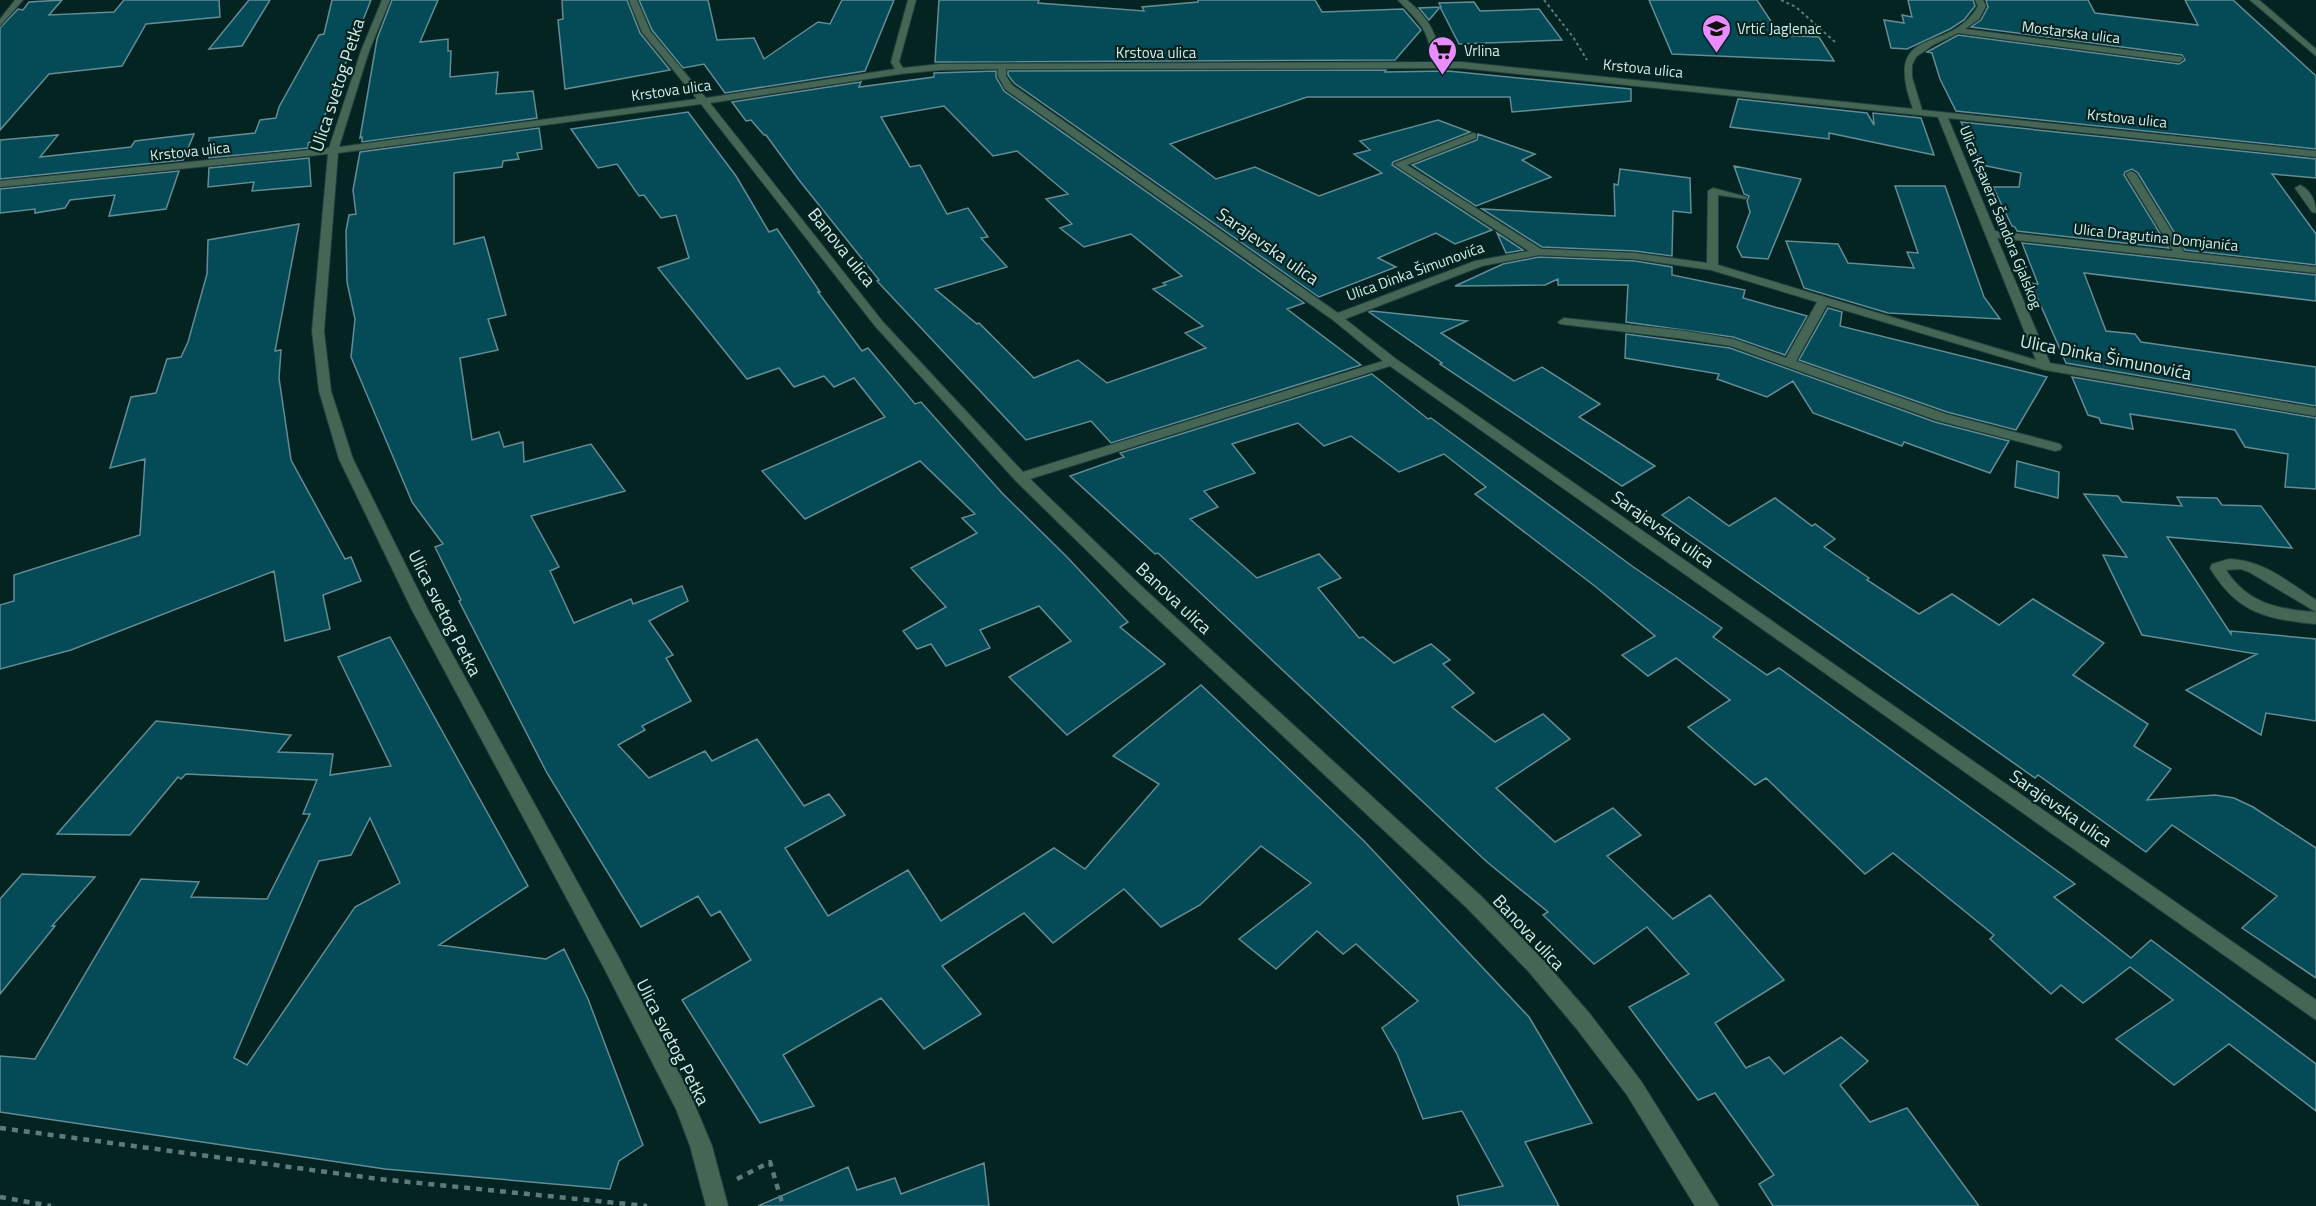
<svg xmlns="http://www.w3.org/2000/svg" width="2316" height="1206" font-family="'Titillium Web',sans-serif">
<rect width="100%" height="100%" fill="#042422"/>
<!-- building -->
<path fill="#044a57" stroke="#638c95" stroke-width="1.5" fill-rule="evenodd" d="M62 0 49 15 114 12 124 0H219L220 17 146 24 122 66 49 74 0 130V28L18 9 23 10 29 2Z
M249 0H270L242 46 209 49Z
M332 0H371L315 140 308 143V148L209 158V138L255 133 260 120 276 118 279 107 319 35 324 34Z
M392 0H438L420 42 448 39V51H451L450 77 498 72 496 94 533 91 537 118 362 142V137L360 138 377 39Z
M562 0H627L640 33 670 70 565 89 558 20 563 19Z
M639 0H708L717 40 754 38 764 59 818 22 830 24 842 0H894L865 71 725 93 704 64 683 68 652 30Z
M939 0H1039L1038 3 1144 11 1142 7 1198 2V0H1315L1322 12 1403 9 1421 30 1395 60 935 62Z
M1649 0H1757L1780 35 1819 37 1834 61 1672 54Z
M1908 0H1973L1975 6 1964 20 1950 29 1907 49 1891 48 1884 20 1904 23 1902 15 1912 17Z
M1986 0H2088L2095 13 2198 25 2185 0H2233L2316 76V149L1956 111 1940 79 1932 53 1927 52 1958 35 2179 64 2185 60 2182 55 1971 27 1981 20 1988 7Z
M1474 2 1480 11 1539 9 1562 40 1459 44 1440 7 1429 20 1419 8 1441 7 1439 3Z
M1386 70 1385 72 1448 71 1631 89V101L1512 112 1510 97H1307L1170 144 1216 179 1255 167 1319 196 1382 173 1354 154 1370 150 1360 141 1438 120 1470 132 1393 162 1392 165 1492 230 1455 244 1436 233 1378 258 1396 267 1319 297 1014 83 1008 75V71Z
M996 71V77L1004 91 1304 303 1287 309 1361 365 1111 443 1091 421 1026 440 877 281 879 280 799 180 766 135H764L751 120 746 121 732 102 861 82 859 87 934 77V73ZM944 106 993 156 1017 151 1068 194 1046 199 1072 224 1060 228 1084 247 1131 234 1182 276 1163 283 1166 285 1153 289 1203 326 1185 333 1206 348 1107 383 1078 360 1034 378 979 323 977 324 935 289 1007 267 981 238 988 237 968 208 947 214 920 165 910 167 881 117Z
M1738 99 1867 113 1874 125 1873 113 1921 118 1934 155 1829 133V139L1730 127Z
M688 112 736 176 769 232 777 229 820 292H818L862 351 868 348 915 404 921 402 1002 493 1067 557 1128 622 1120 627 1165 664 1067 735 1009 677 1071 641 1039 606 980 630 990 648 946 666 931 644 917 649 903 631 946 607 911 568 977 533 962 518 975 514 920 461 805 519 762 471 885 417 854 378 834 387 824 376 794 387 779 368 747 379 658 268 689 258 676 215 661 218 644 195 639 196 617 164 598 168 571 129Z
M1961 122 2316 159V178L2272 174 2316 234V265L2185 250 2138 173 2132 169 2125 172 2124 175 2169 248 2017 231 2015 227 2012 226 1993 187H2019L2021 173 1982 165Z
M539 128 542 149 517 153 519 159 503 161 502 167 454 173V244L484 237 506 315 488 319 498 350 460 358 472 440 499 432 504 447 523 442 524 462 591 444 625 491 531 516 559 567 550 571 574 623 631 599 633 604 682 586 688 601 649 621 673 655 666 658 691 701 642 726 645 730 618 745 649 778 705 751 712 761 757 739 804 806 829 794 845 815 785 848 828 916 908 870 941 921 1054 848 1085 869 1159 784 1113 756 1201 685 1364 841 1529 1017 1592 1123 1525 1142 1559 1206H1459L1457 1196 1503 1186 1462 1111 1423 1119 1397 1054 1382 1028 1418 1001 1356 944 1343 954 1317 931 1276 969 1239 939 1311 883 1261 846 1200 905 1161 927 1124 889 1053 943 1024 913 942 966 981 1014 924 1049 881 998 783 1055 814 1106 760 1123 682 1000 751 960 720 911 711 916 698 896 641 927 547 773 459 601 461 600 435 547 443 544 412 502 351 357 355 319 347 282 346 231 349 215 356 214 353 190 360 152Z
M194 134 183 160 0 179V140L58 135 40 157 131 147 135 141Z
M1478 134 1535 154 1522 160 1551 177 1476 206 1412 165 1477 140Z
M309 158 311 186 252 191 254 182 208 187 209 168Z
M1734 166 1801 179 1768 259 1742 257 1737 247 1750 212 1747 201 1749 196 1744 194Z
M1620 169 1690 178 1691 213 1673 211 1672 256 1635 251 1542 247 1482 209 1615 216 1614 184 1618 185Z
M179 171 166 209 109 216 115 195 70 200 65 208 35 213V209L0 213V189Z
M1895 186H1945L1984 297 2000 319 1888 313 1804 288 1786 241 1838 244 1848 263 1914 268 1907 252 1918 253Z
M299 224 275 351 281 350 279 378 291 460 345 559 351 557 361 581 323 595 330 629 285 641 274 571 71 650 0 669V605L14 601V575L140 535 145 459 110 468 131 397 156 393 167 359 181 357 188 342 207 274 208 240Z
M1497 233 1523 250 1506 253Z
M2022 243 2316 275V301L2084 273 2106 331 2135 334 2141 342 2316 367V406L2066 363 2031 283 2038 284Z
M1539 257 1635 261 1672 267V275L1745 290 1743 298 1807 316 1785 355 1733 337 1626 322 1628 285H1558V279L1545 285 1455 286 1503 264Z
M1828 308 1842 312 1840 326 2047 377 2016 430 1947 412 1799 360Z
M1372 311 1467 321 1441 333 1514 381 1542 367 1600 404 1579 417 1655 466 1622 486 1440 364 1442 363 1369 312Z
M1626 334 1730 348 1935 422 2009 441 1990 473 1904 442 1902 446 1813 413 1793 381 1767 397 1717 379 1719 374 1625 358Z
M1372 374 1428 419 1431 418 1632 566 1722 628 1713 637 1767 675 1779 668 2075 884 2054 897 2131 958 2151 940 2316 1064V1111L2229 1044 2174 1085 2116 1039 2173 1000 2130 967 2083 1003 2061 985 2051 994 1990 939 1994 935 1893 853 1865 874 1766 778 1755 785 1688 727 1730 700 1676 658 1648 676 1622 655 1655 636 1596 587 1475 494 1486 487 1444 454 1399 472 1351 436 1324 446 1298 423 1232 444 1255 473 1204 491 1218 507 1190 519 1257 578 1319 554 1341 578 1318 588 1359 638 1363 637 1394 663 1431 644 1450 660 1443 664 1474 693 1452 707 1495 742 1543 714 1570 739 1496 788 1555 842 1613 808 1641 835 1607 856 1673 919 1710 895 1784 980 1715 1023 1746 1068 1769 1057 1784 1074 1841 1037 1868 1061 1840 1085 1870 1122 1907 1108 1979 1206H1773L1759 1184 1774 1175 1715 1093 1698 1100 1629 1007 1689 974 1647 927 1594 964 1543 915 1548 912 1487 862 1158 553 1155 554 1070 476 1124 457 1120 453Z
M2072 377 2316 418V489L2285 487 2288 454 2245 447 2235 430 2130 414 2133 429 2101 423 2099 418 2088 415Z
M2017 461 2059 472 2058 498 2015 487Z
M2084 494 2118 496 2122 502 2182 506 2177 497 2217 498 2222 505 2261 506 2292 548 2167 537 2231 634V631L2316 639V721L2266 713 2261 735 2186 690 2257 654 2142 635 2103 555 2127 557Z
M1689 497 1729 526 1775 498 1812 526 1815 524 1835 539 1824 547 1869 578 1867 580 1919 614 1952 594 1999 625 2033 599 2104 643 2073 675 2148 724 2134 746 2171 769 2147 800 2215 795 2234 798 2253 807 2316 848V978L2242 928 2277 896 2172 825 2146 852 2038 775 2035 778 1662 515Z
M390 637 528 886 439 945 546 959 564 949 588 999 643 1145 619 1161 610 1189 385 1169 0 1112V1056L35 1059 141 879 199 882 191 897 267 899 310 814H303L317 780 186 774 181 779 178 777 130 835 57 834 156 721 291 735 278 752 333 754 330 775 391 766 338 657ZM370 818 400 883 355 907 247 1065 234 1058 319 861 351 855Z
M22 874 95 877 52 926H55L0 994V899Z
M984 1163 989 1206H758L848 1167 857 1190 895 1178 901 1194Z"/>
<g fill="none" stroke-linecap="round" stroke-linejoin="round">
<defs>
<path id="minor" d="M15 0H23L0 26V19Z
M382 0H390L369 51 339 147 697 99 642 32 629 0H637L650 31 706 98 895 69 891 62 908 0H916L899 62 903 68 940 64 1432 62C1429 29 1420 23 1398 0H1407C1429 18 1438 35 1441 62H1461L1913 109C1881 21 1949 57 1978 6L1975 0H1983L1986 6 1979 19 1965 29 2182 57 2183 59 2179 62 1958 33 1933 45 1916 57 1912 65V77L1922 110 2316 151V157L1948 118 1995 231 2173 251 2126 174 2131 171 2136 174 2184 252 2316 267V273L1997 238 2050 363 2316 408V416L2045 370 1827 305 1796 361 1946 414 2060 444 2062 447 2060 450 2055 451 1936 420 1731 346 1685 339 1560 324 1558 322 1564 318 1685 331 1733 339 1786 358 1817 302 1711 270 1635 259 1539 255 1482 266 1345 319 1396 359 2316 1000V1020L1390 366 1030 479 1140 585 1481 896 1543 960 1590 1014 1641 1081 1719 1206H1695L1627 1095 1576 1028 1529 972 1467 908 1130 593 1015 480 875 326 701 104 338 153 324 331 331 391 353 459 428 610 618 956 691 1096 712 1146 728 1206H706L690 1146 676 1109 604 968 412 610 339 459 319 391 312 331 328 154 0 187V181L329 148 361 51ZM1461 68 1938 117 2036 360 1718 265V195L1746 199 1747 197 1713 188 1708 191 1707 263 1635 253 1541 249 1407 165 1476 138V134L1473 133 1394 164 1529 251 1475 261 1338 313 1012 85 1006 76V69ZM998 69V76L1005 89 1333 320 1383 361 1023 472 883 322 710 103 900 74 940 70Z
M2250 0H2259L2316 49V56Z
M2300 185C2311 190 2316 202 2316 213L2312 212 2295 188Z
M2229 559C2264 560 2288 582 2316 600V612L2249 572 2241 569 2226 570C2248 604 2278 609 2316 612V624C2266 619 2237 613 2210 568L2212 564Z"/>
</defs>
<!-- minor casing -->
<use href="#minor" stroke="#21403e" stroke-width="2"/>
<!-- path-far1 -->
<path stroke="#5f7b79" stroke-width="2" stroke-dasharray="3 3" stroke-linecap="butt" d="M1544 0 1573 37 1587 60
M1781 0 1796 7 1835 42"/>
<!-- path -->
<path stroke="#5f7b79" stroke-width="4.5" stroke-dasharray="6 6" stroke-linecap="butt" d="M0 1128 379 1179 647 1206
M737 1179 770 1162 783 1206
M0 1197 51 1206"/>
<!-- minor -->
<use href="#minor" fill="#456654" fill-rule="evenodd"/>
</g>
<!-- icons -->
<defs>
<symbol id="school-pin" viewBox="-11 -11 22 30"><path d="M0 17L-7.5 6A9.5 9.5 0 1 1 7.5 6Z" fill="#e98dfe" stroke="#042422"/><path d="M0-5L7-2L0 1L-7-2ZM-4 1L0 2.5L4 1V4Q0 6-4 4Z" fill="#111"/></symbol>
<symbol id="supermarket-pin" viewBox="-11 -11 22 30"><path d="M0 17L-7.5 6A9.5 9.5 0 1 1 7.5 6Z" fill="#e98dfe" stroke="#042422"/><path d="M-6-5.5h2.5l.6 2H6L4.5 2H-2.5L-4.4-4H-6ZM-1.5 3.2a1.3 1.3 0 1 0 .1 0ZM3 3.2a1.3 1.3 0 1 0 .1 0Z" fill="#111"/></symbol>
</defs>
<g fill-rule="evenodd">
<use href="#school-pin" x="1700" y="12" width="33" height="45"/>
<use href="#supermarket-pin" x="1426" y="34" width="33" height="45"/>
</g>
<g text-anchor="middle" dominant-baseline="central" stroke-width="4.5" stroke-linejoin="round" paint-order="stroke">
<!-- far-poi labels -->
<g font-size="15" fill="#d5ebe8" stroke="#042422" text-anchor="start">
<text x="1737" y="28">Vrtić Jaglenac</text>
<text x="1464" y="50">Vrlina</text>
</g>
<!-- far-street labels -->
<g font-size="15" fill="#d5ebe8" stroke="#042422">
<text transform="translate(2071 32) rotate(7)">Mostarska ulica</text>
<text x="1156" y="52">Krstova ulica</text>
<text transform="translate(1643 68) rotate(6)">Krstova ulica</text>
<text transform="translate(671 90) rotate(-8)">Krstova ulica</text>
<text transform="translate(2127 118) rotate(6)">Krstova ulica</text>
<text transform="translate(190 151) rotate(-6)">Krstova ulica</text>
<text transform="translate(2001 217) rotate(68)">Ulica Ksavera Šandora Gjalskog</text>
<text transform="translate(2156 237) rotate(6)">Ulica Dragutina Domjanića</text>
<text transform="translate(1415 271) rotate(-20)">Ulica Dinka Šimunovića</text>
</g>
<!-- street labels -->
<g font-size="18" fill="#d5ebe8" stroke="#042422">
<text transform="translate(337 85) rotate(-72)">Ulica svetog Petka</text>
<text transform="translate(1268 246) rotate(35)">Sarajevska ulica</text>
<text transform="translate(842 247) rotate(51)">Banova ulica</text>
<text transform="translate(2106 357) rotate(11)">Ulica Dinka Šimunovića</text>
<text transform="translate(1663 529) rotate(35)">Sarajevska ulica</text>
<text transform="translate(1174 598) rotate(43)">Banova ulica</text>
<text transform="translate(445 613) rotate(63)">Ulica svetog Petka</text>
<text transform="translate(2061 808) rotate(35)">Sarajevska ulica</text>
<text transform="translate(1529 932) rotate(47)">Banova ulica</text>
<text transform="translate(673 1042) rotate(63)">Ulica svetog Petka</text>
</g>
</g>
</svg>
